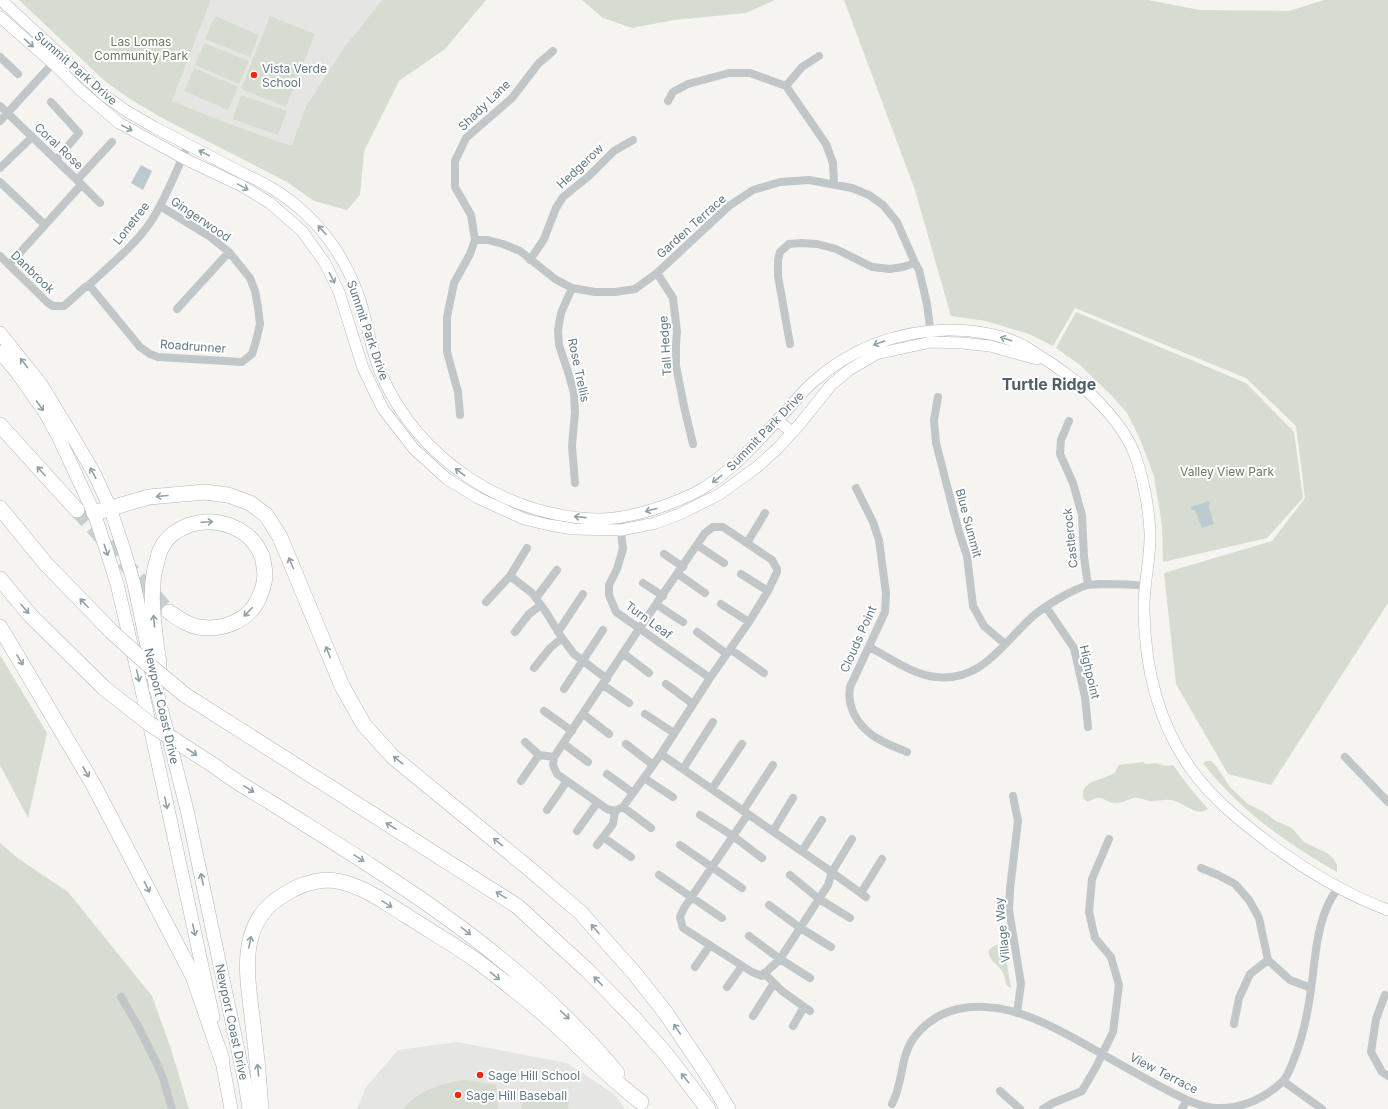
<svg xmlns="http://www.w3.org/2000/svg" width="1388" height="1109" font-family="Inter,sans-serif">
<rect width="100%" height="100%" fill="#f5f4f0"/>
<!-- built -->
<path fill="#e5e5e3" d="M211 0H382L343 49 305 108 292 145 282 143 222 121 172 101Z
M457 1042 567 1063 614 1094 625 1109H357L366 1087 398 1050Z"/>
<!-- green -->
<path fill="#d6dcd0" d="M19 0H211L172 101 222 121 282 143 292 145 305 108 343 49 382 0H486L445 49 399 81 364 151 360 195 347 210 314 201 287 182 164 119 130 99 106 82 93 70Z
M582 0H775L746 13 674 20 632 28 603 18Z
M844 0H1148L1200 10 1289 11 1324 0H1388V603L1271 785 1228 774 1176 684 1164 573 1272 541 1305 498 1296 426 1246 378 1075 308 1053 346 1029 334 986 321 951 316 915 190Z
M215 16 259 35 250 57 205 39Z
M270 16 315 34 286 107 241 89Z
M204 43 249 61 239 84 195 65Z
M194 68 238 87 228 110 184 91Z
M241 95 287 111 278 135 233 119Z
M1076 312 1246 383 1294 432 1303 498 1267 538 1163 562 1162 525 1154 476 1140 439 1127 413 1112 396 1080 365 1056 348Z
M0 655 47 733 28 818 0 765Z
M1206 761H1211L1216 766 1230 787 1248 804 1264 812 1276 821 1292 828 1304 842 1327 853 1333 858 1337 865V872C1287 844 1238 809 1203 763Z
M1143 762 1146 764 1156 763 1166 766 1173 765 1190 788 1208 809C1196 817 1186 804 1174 801 1166 798 1157 802 1149 801 1144 800 1140 797 1134 798 1128 799 1123 803 1116 803 1102 803 1105 792 1088 802L1084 799C1077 779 1109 780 1116 771 1117 769 1117 767 1119 765Z
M0 843 19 859 68 892 152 996 171 1049 189 1109H0Z
M995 945 1004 946 1011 988 1007 986C1005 981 1005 975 1002 971 997 963 987 960 989 950Z
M466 1080 496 1085 498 1109H403C419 1090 442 1083 466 1080Z
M524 1094 569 1101 568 1109H521Z"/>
<!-- water -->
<path fill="#bbcace" d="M141 165 152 171 143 190 131 183Z
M1209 501 1210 504 1208 505 1214 524 1202 528 1195 510H1192L1191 507Z"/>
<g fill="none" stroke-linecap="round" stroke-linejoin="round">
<!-- highway-tunnel -->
<path stroke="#c8cfd0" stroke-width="15" stroke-dasharray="15 8" stroke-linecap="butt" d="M77 510 169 612"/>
<defs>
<path id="secondary" d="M1 0 105 96 128 112 154 127 246 175C301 198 341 243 360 300 368 325 371 352 382 376 420 460 505 516 597 519 620 519 644 513 666 505 679 500 693 495 705 487 737 467 762 436 788 409 796 400 803 391 812 383 850 349 897 331 948 330 973 330 1001 334 1024 346 1034 352 1044 359 1054 365 1063 372 1073 379 1082 386 1103 405 1125 428 1135 455 1143 477 1149 509 1150 532 1151 559 1143 585 1144 611 1145 666 1158 723 1191 769 1212 799 1244 824 1273 846 1309 872 1347 895 1388 910
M0 17 56 66 80 90 119 123 185 159 242 186 270 203 302 231 325 263 339 292 363 368 383 409 414 449 447 479 478 498 524 519 549 525 574 529 621 530 656 523 682 513 720 494 757 467 777 449 799 425 831 385 849 370 876 354 931 342 962 343 990 346 1037 359
M777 420 792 432"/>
<path id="primary" d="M0 333 40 383 76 442 95 475 110 508 124 550 134 584 156 688 187 810 245 1083 249 1109
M0 352 18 374 46 414 59 438 94 513 106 549 117 584 146 708 213 1017
M220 1050 231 1109"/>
<path id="highway" d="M0 425 77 510
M0 508 46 564 111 631
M94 513 149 497 205 492 228 495 250 503 266 515 280 537 342 686 364 725 393 757 526 866 580 912 635 974 665 1012 705 1071 728 1109
M0 579 30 615 104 688
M0 627 93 784 193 976 222 1060
M156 688C157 681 159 674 159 667 159 659 157 651 156 643 153 618 149 586 157 561 158 557 159 551 162 547 167 537 178 529 189 525 216 516 249 527 261 554 263 557 263 562 264 566 265 572 265 581 263 587 262 590 260 594 259 598 249 621 222 631 198 627 187 625 178 618 169 612
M185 695 517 906 587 970 633 1017 666 1054 708 1109
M216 767C232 779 250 790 267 800 303 823 339 845 374 868 464 926 548 990 617 1073
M261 1109C259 1078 256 1047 252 1016 249 992 244 960 251 937 256 919 267 905 282 896 295 887 310 881 326 880 355 880 383 901 407 916 430 931 455 945 477 961 501 979 525 998 547 1017 579 1045 607 1077 641 1102"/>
</defs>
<!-- secondary casing -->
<use href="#secondary" stroke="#b3babd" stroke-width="12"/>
<!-- primary casing -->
<use href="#primary" stroke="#b1b8bb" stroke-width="14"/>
<!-- highway casing -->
<use href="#highway" stroke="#b3b8ba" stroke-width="16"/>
<!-- street -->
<path stroke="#c1c6c9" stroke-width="8" d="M0 57 18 74
M786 86 802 67 819 56
M668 101 673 92 688 84 729 73H750L786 86 826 144 833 163 834 185
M51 102 79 133 56 160
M0 106 77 180 100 203
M0 121 56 60
M0 168 32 137
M77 180 112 142
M0 182 44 224
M475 240H488L503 244 520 251 555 279 572 288 595 292H615L635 289 657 273 729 206 753 190 780 182 809 180 852 188 869 195 883 205 897 222 915 263 919 270 927 304 931 335
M0 256 48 303 53 306H64L84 288 89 285C110 265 134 246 150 223 166 199 176 171 188 145
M530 260 544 239 556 208 563 197 589 176 614 151 633 140
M9 265 81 185
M657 273 673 298 677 331 676 345V366L685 411 693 444
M89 285 140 347 150 354 158 357 242 362 252 354 256 341 260 324 258 307 255 291 250 278 229 252 209 236 160 206
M572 288 561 313 558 330 559 345 568 372 574 393 575 412 572 446 575 483
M177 309 229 252
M790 344 778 276V260L780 252 789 244 801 243 817 244 836 249 872 267 890 269 903 267 915 263
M938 397 934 420 936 443 959 532 967 556 973 606 984 626 1005 644
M460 415 458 392 447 352V317L454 283 470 254 475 240 471 215 455 187V161L466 138 512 98 538 64 553 51
M1069 421 1061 440 1060 454 1073 483 1082 515 1084 557 1088 585
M856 488 873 522 879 540 886 593 885 612 850 687C848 697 850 705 854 714 865 736 885 743 907 752
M619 517 623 549 617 569 609 585V595L616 612 710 678
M713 527H723L772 560 777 569V572L768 591 749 622 710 678 661 754 623 807 615 811 607 809 557 774 553 765 554 757 639 629 705 533Z
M747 543 765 513
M697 545 724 563
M664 554 683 567
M678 574 705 593
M741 574 768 591
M510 576 532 593 546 612 562 638 574 654 607 679
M643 583 663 596
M536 598 557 570
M486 602 510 576 527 548
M721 604 749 622
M657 605 683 622
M1046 607 1074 648 1085 697 1088 727
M515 632 529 614 541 605
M558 632 583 594
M697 632 727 654
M869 647C889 657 913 675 936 677 982 682 1002 644 1032 617 1043 607 1073 589 1088 585 1091 584 1096 585 1100 584 1115 584 1130 584 1145 586
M730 649 764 673
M624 654 649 673
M534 668 550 648 562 638
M666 684 693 704
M603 685 629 703
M564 689 603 630
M544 711 572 731
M583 714 609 734
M645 714 674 733
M525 742 539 755 554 757
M564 744 588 762
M626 744 653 765
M661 754 826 868 866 897
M1345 757 1388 802
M683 769 713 722
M607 774 633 793
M644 778 673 797
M521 781 539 755
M712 789 742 744
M1013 796 1018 821 1010 889 1009 910 1021 984 1017 1013
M623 807 651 828
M547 810 567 781
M743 811 773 765
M748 814 684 908 680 917 683 928 752 972 762 976 780 959 828 885 832 872 852 839
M700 815 733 836 762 858
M577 831 597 803
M773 831 793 798
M603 837 631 857
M597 845 613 824 615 811
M680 845 742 888
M802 851 822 820
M1201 868 1218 875 1235 884 1249 900 1259 918 1268 960 1290 980 1311 988
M659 875 722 918
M790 875 819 899 850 918
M861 893 882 859
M769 905 799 927 831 947
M749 936 780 959 810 978
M695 967 710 945
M764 973 782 991 810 1011
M727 987 742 966
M1385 995 1376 1019 1371 1052 1382 1072 1388 1076
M121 997 138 1026 157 1064 163 1078 172 1109
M753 1016 774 983
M1234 1024 1239 998 1250 974 1268 960
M793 1026 804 1007
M1283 1081 1322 1109
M1000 1091 1020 1109
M892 1104C903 1084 900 1058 913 1039 924 1024 940 1013 958 1009 1009 998 1060 1030 1102 1054 1123 1066 1144 1078 1165 1089 1181 1097 1198 1107 1216 1108 1242 1109 1263 1099 1281 1083 1288 1077 1291 1067 1294 1059 1303 1037 1308 1012 1311 989 1316 955 1316 917 1338 888
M1043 1109 1053 1103 1082 1091 1096 1067 1113 1032 1119 985 1111 957 1095 938 1089 912 1092 879 1109 839
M1182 1109 1187 1100"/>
<!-- secondary -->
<use href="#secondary" stroke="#fff" stroke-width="11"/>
<!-- primary -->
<use href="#primary" stroke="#fff" stroke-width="13"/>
<!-- highway -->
<use href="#highway" stroke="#fff" stroke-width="15"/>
<defs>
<path id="highway-bridge" d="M111 631 144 661 185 695
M104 688 150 724 216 767"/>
</defs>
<!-- highway-bridge casing -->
<use href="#highway-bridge" stroke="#b3b8ba" stroke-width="16" stroke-linecap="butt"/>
<!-- highway-bridge -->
<use href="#highway-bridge" stroke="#fff" stroke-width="15"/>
</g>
<!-- one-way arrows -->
<defs><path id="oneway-shaft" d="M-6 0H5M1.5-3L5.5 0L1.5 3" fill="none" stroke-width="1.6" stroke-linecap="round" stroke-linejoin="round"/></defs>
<g stroke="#90a1a9">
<use href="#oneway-shaft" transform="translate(29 43) rotate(41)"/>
<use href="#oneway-shaft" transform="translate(127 128) rotate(28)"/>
<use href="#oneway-shaft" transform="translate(204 153) rotate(-152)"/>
<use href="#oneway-shaft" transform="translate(243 187) rotate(29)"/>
<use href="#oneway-shaft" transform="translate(322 230) rotate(-132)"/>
<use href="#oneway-shaft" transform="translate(332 278) rotate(63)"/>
<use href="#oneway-shaft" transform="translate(1006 339) rotate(-162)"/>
<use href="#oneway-shaft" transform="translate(879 343) rotate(160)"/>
<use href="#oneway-shaft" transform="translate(24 363) rotate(-128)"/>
<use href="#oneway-shaft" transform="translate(40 406) rotate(56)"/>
<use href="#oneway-shaft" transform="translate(41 471) rotate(-132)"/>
<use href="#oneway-shaft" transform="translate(460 472) rotate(-143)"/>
<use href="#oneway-shaft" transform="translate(93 473) rotate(-118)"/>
<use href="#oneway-shaft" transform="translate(717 479) rotate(142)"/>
<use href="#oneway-shaft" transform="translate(162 496) rotate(175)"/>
<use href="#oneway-shaft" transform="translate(651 510) rotate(165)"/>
<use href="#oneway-shaft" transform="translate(580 517) rotate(-174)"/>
<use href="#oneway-shaft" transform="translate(207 522) rotate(-3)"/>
<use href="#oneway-shaft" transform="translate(106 550) rotate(72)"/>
<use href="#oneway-shaft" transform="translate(291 563) rotate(-113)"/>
<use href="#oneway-shaft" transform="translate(84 603) rotate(-134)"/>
<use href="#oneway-shaft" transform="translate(25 609) rotate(50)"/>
<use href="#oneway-shaft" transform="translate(248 612) rotate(134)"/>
<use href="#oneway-shaft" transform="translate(154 621) rotate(-95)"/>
<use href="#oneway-shaft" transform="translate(328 652) rotate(-112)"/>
<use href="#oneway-shaft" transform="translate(20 660) rotate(59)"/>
<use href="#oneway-shaft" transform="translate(138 676) rotate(77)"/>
<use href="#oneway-shaft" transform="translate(192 752) rotate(33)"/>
<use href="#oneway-shaft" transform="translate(398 760) rotate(-140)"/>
<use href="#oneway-shaft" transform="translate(86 772) rotate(60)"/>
<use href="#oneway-shaft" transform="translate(249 789) rotate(32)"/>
<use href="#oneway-shaft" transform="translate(166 803) rotate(78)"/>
<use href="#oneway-shaft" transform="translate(391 826) rotate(-148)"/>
<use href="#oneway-shaft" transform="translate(498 842) rotate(-141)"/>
<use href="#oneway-shaft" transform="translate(359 858) rotate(32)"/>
<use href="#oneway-shaft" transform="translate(202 879) rotate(-102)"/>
<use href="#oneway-shaft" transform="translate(147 887) rotate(63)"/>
<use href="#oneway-shaft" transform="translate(501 895) rotate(-148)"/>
<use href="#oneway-shaft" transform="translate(387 904) rotate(32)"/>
<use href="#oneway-shaft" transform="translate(595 929) rotate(-131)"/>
<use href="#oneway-shaft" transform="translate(194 930) rotate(78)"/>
<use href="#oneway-shaft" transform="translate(466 931) rotate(38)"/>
<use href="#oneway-shaft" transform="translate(250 942) rotate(-79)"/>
<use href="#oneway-shaft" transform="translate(495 976) rotate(39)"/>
<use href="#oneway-shaft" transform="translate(598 981) rotate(-134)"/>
<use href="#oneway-shaft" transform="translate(565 1015) rotate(43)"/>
<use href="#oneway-shaft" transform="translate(677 1029) rotate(-124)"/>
<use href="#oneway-shaft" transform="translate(258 1070) rotate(-96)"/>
<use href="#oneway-shaft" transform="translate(685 1078) rotate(-129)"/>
</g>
<!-- markers -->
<g fill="#f32711" stroke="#fff" stroke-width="1.5">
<circle cx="254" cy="75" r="4"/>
<circle cx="480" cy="1075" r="4"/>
<circle cx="458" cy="1095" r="4"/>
</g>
<g text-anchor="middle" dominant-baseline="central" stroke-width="4" stroke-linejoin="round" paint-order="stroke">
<!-- park labels -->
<g font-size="12" fill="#697a60" stroke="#fff">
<text x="141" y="41">Las Lomas<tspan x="141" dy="14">Community Park</tspan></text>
<text x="1227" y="471">Valley View Park</text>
</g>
<!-- street labels -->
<g font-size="12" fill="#607984" stroke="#fff">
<text transform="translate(76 68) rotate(41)">Summit Park Drive</text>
<text transform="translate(484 105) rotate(-44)">Shady Lane</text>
<text transform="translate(59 146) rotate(43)">Coral Rose</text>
<text transform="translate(580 166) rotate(-43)">Hedgerow</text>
<text transform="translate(201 219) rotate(34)">Gingerwood</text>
<text transform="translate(131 223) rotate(-52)">Lonetree</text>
<text transform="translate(691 226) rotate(-42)">Garden Terrace</text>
<text transform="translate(33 272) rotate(44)">Danbrook</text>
<text transform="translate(368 330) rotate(71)">Summit Park Drive</text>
<text transform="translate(193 346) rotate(4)">Roadrunner</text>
<text transform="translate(665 346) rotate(-94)">Tall Hedge</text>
<text transform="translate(579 370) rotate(78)">Rose Trellis</text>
<text transform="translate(765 431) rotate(-46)">Summit Park Drive</text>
<text transform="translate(969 523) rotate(75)">Blue Summit</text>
<text transform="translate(1070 538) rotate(-96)">Castlerock</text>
<text transform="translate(649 620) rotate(36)">Turn Leaf</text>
<text transform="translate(858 639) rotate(-66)">Clouds Point</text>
<text transform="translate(1090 672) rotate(77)">Highpoint</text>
<text transform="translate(162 706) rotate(77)">Newport Coast Drive</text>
<text transform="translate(1002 930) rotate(-96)">Village Way</text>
<text transform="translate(232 1022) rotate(78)">Newport Coast Drive</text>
<text transform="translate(1164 1073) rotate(27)">View Terrace</text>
</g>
<!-- poi labels -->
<g font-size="12" fill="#607984" stroke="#fff" text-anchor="start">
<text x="262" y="68">Vista Verde<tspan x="262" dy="14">School</tspan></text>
<text x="488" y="1075">Sage Hill School</text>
<text x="466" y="1095">Sage Hill Baseball</text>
</g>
<!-- district labels -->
<g font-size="16" font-weight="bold" fill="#4f6068" stroke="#fff">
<text x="1049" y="384">Turtle Ridge</text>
</g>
</g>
</svg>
